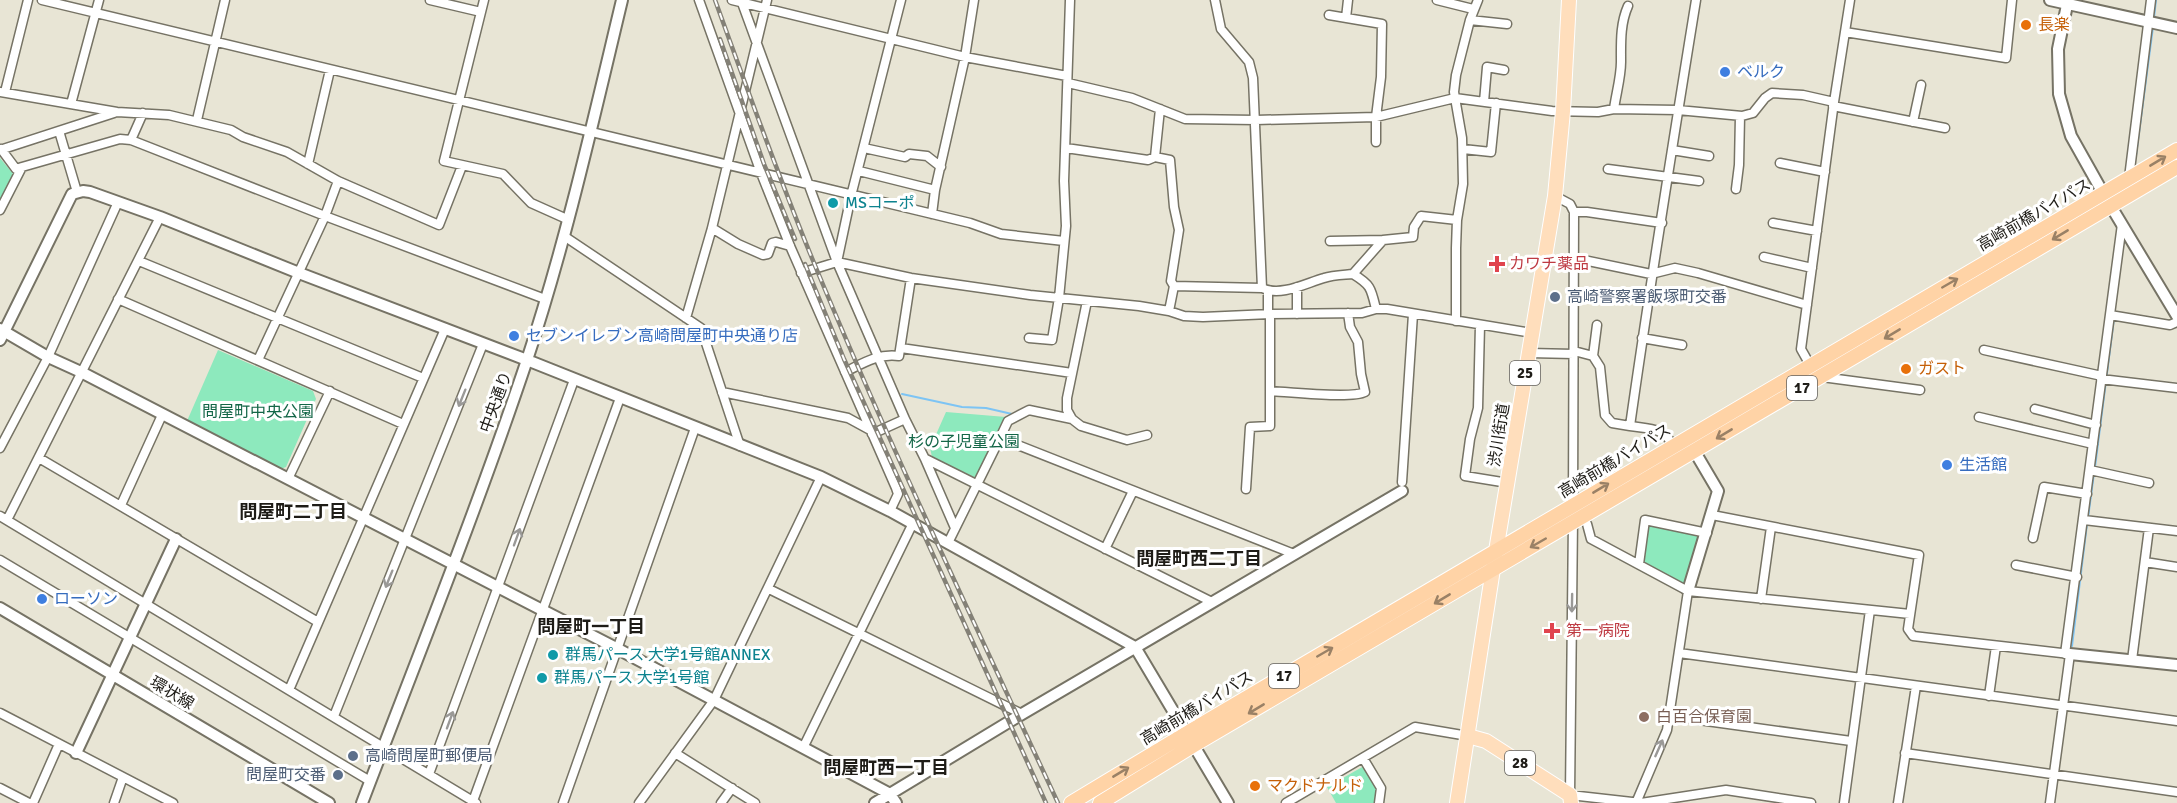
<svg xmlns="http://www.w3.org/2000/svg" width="2177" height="803" font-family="Signika,'Noto Sans JP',sans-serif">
<rect width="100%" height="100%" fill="#e8e5d5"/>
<!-- green -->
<path fill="#8de9bd" d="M0 158 14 175 0 202Z
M218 350 313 391 316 399 286 467 280 469 187 421Z
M946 412 1006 417 976 478 932 457 930 448Z
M1647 524 1698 535 1700 538 1688 584 1682 586 1645 564 1643 560Z
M1364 766 1377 788 1375 803H1336L1327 787Z"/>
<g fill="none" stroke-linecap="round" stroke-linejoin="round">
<!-- stream -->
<path stroke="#7dc4f4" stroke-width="2" d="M2154 18 2156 0
M2136 155 2153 27
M902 394 962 407 986 408 1012 414
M2095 467 2114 318
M2088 518 2094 473
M2072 646 2087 524"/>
<defs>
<path id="minor" d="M42 0 970 223 1001 234 1064 241
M430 0 481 12
M484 0 444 161 503 174 531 203 569 220
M699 0 761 173 790 246 896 488 898 494 890 511
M732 0 965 57 1067 76
M741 0 837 262 905 419 925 459 955 528
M1215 0 1221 29 1249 62 1253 78 1262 288
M1437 0 1473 9
M1329 15 1382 24 1381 77 1376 117V142
M1346 18 1348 0
M1470 20 1507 24
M1845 32 2006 58 2012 0
M1068 83 1132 98 1185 119 1256 120 1376 117 1455 98 1552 111 1598 112 1614 109 1678 110 1742 116 1753 113 1765 98 1772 93 1803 95 1834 102
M0 92 117 112 169 115 231 130 243 137 287 152 338 181 439 225 462 166
M5 92 28 0
M1484 102 1487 67 1504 70
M71 104 99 0
M1833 106 1945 128
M1614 109C1616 94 1621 77 1621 62 1621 43 1620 24 1628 6
M197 120 225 0
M1913 122 1921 85
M59 131 77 192
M131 140 143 113
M864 148 905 157 909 154 927 156 941 167
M1066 148 1148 160 1155 157 1170 160 1174 207 1179 230 1171 281 1174 286
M1 149 16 169 22 167
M1463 149 1491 152 1496 103
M0 150 114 113
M1672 150 1709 156
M1155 157 1160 109
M1780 163 1825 172
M308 164 330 70
M1608 169 1699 181
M859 171 935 190
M2129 178 2151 0
M1736 189 1739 165 1740 116
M1555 196 1570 204 1574 212 1573 506
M0 210 22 167 120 139 131 140 325 216 545 299
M1574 212H1587L1662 223
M932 214 935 190 965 57 974 0
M1773 223 1817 231
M712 228 738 244 763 255 768 254 772 243 776 242 790 246
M564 236 701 328 740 446
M1330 241 1383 240
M1764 257 1812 268
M1574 258 1651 274 1675 268 1698 273 1807 305
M139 261 423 378
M837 262 911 278 1030 295 1139 306 1169 311 1184 316 1203 317 1270 314 1362 313 1376 309H1387L1532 333
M801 273 837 262 851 196 901 0
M1353 274 1383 240 1413 237 1414 227 1421 216 1457 220
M118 299 403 424
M1087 301 1067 398V410L1072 419 1081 426 1127 440 1147 435
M1169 311 1174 286 1262 288C1281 297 1306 283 1324 278 1333 275 1343 275 1353 274 1371 285 1371 288 1376 309
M1268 314V291
M1297 314V287
M2110 315 2170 325 2177 322
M686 318 712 228 767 0
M1456 321V248L1457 220 1463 184 1462 138 1454 92 1456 75 1470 20 1478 0
M1480 325 1478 408 1470 439 1465 476 1508 483
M1029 338 1052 340 1059 298 1066 226 1064 181 1070 0
M1642 338 1682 345
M901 348 1072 373
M1984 350 2102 376
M1574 351 1593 356 1600 367 1605 415 1612 423 1630 426
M1529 353 1574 354
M1593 356 1597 325
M258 360 325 216 338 181
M1810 365 1801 349 1834 102 1850 0
M845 372C863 363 879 353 899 356L911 278
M1822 377 1920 390
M2101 379 2177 388
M1270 391C1288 392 1352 399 1365 392L1361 374 1358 342 1350 327 1348 313
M722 392 848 418 870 430
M2035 409 2096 425
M1979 417 2093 444
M872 434 905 419
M1000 438 1008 421 1029 410 1072 419
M1673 446C1664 427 1649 429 1630 426 1650 284 1673 142 1696 0
M0 448 48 357 118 202
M39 458 318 622
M926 459 1212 602
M2090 470 2149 483
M288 479 330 391
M1402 482 1413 314
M1246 489 1250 427 1270 426V314
M121 505 162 415
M1712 515 1919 555 1908 629 1913 636 2070 654 2050 803
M0 516 476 803
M1573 519 1570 795 1641 803
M7 520 160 217
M2084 520 2177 531
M1587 524 1591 539 1688 591 1910 614
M2033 538 2044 487 2087 494
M948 543 1000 438 1294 554
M1105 549 1133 491
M0 560 370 781
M2145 562 2177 567
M1639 564 1645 520 1707 533
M2016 565 2077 577
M769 589 1022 714
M1761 599 1771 527
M1679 653 2177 721
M2065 654 2122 224
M2132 660 2149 528
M289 690 445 329
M1989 696 1996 646
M0 713 173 803
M334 716 483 344
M1670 716 1851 741
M803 748 913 523
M675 753 755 803
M1905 753 2177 792
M1363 758 1381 788 1379 803
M429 774 574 380
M0 788 29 803
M473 801 620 398
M33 803 59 744
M114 803 123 777
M563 803 695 428
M639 803 714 700 821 477
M721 803 732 788
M1286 803 1415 727 1468 736
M1636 803 1667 730 1688 591
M1641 803 1726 790 1811 803
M1844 803 1870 610
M1898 803 1916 686"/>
<path id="tertiary" d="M2050 0 2177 28
M2068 0 2058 49 2059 94 2071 136 2103 193 2177 316
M0 329 48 357 81 372 618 649 890 794 896 803
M0 340 72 194 83 191 90 192 160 217 299 273 527 360 821 477 890 511 1135 647 1228 803
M1688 591 1718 491 1695 452
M0 608 329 803
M2070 654 2177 665
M76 753 176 539
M362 803C418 656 477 509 527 360 566 242 593 121 622 0
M875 803 1022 714 1402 491"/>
<path id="primary" d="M1468 736 1486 741 1570 795 1571 803
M1457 803 1493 569 1555 196 1563 111 1569 0"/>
<path id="trunk" d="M1071 803 1197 727 2177 150
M1100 803 1194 745 2177 167"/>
</defs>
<!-- minor casing -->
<use href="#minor" stroke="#767365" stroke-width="11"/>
<!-- tertiary casing -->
<use href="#tertiary" stroke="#767365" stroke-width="14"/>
<!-- primary casing -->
<use href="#primary" stroke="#fff" stroke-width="16"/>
<!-- trunk casing -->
<use href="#trunk" stroke="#fff" stroke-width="16"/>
<!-- minor -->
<use href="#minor" stroke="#fff" stroke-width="8"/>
<!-- tertiary -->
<use href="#tertiary" stroke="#fff" stroke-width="10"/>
<!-- primary -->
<use href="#primary" stroke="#ffdebc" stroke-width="14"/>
<!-- trunk -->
<use href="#trunk" stroke="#ffd3a6" stroke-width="14"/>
<defs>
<path id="rail" d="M715 0C747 88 778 176 814 263 889 445 975 624 1058 803
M720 39 764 164 795 239
M805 264 844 359 1046 803"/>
</defs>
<!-- rail casing -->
<use href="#rail" stroke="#848177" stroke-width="4.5"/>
<!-- rail -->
<use href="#rail" stroke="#fff" stroke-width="2" stroke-dasharray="7" stroke-linecap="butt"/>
</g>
<!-- one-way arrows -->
<defs><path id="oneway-shaft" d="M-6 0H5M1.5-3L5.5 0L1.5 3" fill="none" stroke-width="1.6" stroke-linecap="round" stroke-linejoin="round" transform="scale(1.5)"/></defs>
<g stroke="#9a8166">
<use href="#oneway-shaft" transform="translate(2158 161) rotate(-31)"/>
<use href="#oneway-shaft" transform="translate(2060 235) rotate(149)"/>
<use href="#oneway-shaft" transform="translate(1950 283) rotate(-30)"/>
<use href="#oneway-shaft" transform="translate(1892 334) rotate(149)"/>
<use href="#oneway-shaft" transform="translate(1724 434) rotate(149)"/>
<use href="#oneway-shaft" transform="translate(1601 488) rotate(-31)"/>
<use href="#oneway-shaft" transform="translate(1538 543) rotate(150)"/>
<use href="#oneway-shaft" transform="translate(1442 599) rotate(149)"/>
<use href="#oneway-shaft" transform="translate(1325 652) rotate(-30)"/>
<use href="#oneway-shaft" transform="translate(1256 709) rotate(149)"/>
<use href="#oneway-shaft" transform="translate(1121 772) rotate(-31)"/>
</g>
<g stroke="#9a9997">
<use href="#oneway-shaft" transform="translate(462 398) rotate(112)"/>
<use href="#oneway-shaft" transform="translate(517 537) rotate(-70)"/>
<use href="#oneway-shaft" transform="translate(389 579) rotate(112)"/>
<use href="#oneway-shaft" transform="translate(1572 603) rotate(91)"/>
<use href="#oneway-shaft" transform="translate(450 720) rotate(-70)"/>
<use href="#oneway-shaft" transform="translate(1659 748) rotate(-66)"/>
</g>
<!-- markers -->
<g fill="#e8710a" stroke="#fff" stroke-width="2">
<circle cx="2026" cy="25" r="6"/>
<circle cx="1906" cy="369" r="6"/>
<circle cx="1255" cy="786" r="6"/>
</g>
<g fill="#3f7fe0" stroke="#fff" stroke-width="2">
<circle cx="1725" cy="72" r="6"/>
<circle cx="514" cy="336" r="6"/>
<circle cx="1947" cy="465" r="6"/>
<circle cx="42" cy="599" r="6"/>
</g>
<g fill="#0f9aa8" stroke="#fff" stroke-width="2">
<circle cx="833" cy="203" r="6"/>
<circle cx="553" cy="655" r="6"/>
<circle cx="542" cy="678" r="6"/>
</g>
<g fill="#e0444e" stroke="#fff" stroke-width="2">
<path d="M1494 255h6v6h6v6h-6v6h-6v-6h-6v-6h6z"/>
<path d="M1549 622h6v6h6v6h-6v6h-6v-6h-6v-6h6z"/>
</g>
<g fill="#5c6f8a" stroke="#fff" stroke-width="2">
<circle cx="1555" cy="297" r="6"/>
<circle cx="353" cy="756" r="6"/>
<circle cx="338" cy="775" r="6"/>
</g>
<circle fill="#8d6e63" stroke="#fff" stroke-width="2" cx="1644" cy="717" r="6"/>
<g text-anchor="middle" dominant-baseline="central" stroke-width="6" stroke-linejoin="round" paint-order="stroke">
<!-- shield labels -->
<g fill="#fff" stroke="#62605d" stroke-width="1.5">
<rect x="1510" y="361" width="30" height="24" rx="4.5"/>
<rect x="1787" y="376" width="30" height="24" rx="4.5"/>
<rect x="1269" y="664" width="30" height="24" rx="4.5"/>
<rect x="1505" y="751" width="30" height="24" rx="4.5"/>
</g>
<g font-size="15" font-weight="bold" fill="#1e1c17">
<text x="1525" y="373">25</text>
<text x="1802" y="388">17</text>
<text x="1284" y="676">17</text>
<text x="1520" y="763">28</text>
</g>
<!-- food labels -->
<g font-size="16" fill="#c56008" stroke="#fff" text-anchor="start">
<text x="2038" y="25">長楽</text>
<text x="1918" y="369">ガスト</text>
<text x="1267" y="786">マクドナルド</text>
</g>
<!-- shop labels -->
<g font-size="16" fill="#366cbe" stroke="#fff" text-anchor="start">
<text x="1737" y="72">ベルク</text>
<text x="526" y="336">セブンイレブン高崎問屋町中央通り店</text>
<text x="1959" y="465">生活館</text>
<text x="54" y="599">ローソン</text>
</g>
<!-- culture labels -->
<g font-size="16" fill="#0d838f" stroke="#fff" text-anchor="start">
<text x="845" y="203">MSコーポ</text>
<text x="565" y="655">群馬パース 大学1号館ANNEX</text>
<text x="554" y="678">群馬パース 大学1号館</text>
</g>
<!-- street labels -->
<g font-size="16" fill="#1e1c17" stroke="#fff">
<text transform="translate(2034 215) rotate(-30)">高崎前橋バイパス</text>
<text transform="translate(496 402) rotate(-70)">中央通り</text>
<text transform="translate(1499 435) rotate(-81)">渋川街道</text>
<text transform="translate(1615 461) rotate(-31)">高崎前橋バイパス</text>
<text transform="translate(172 693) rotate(31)">環状線</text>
<text transform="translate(1197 708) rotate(-31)">高崎前橋バイパス</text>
</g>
<!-- health labels -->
<g font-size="16" fill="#be3a42" stroke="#fff" text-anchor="start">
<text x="1509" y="264">カワチ薬品</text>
<text x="1566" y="631">第一病院</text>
</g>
<!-- service labels -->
<g font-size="16" fill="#4e5e75" stroke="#fff" text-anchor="start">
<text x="1567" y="297">高崎警察署飯塚町交番</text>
<text x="365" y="756">高崎問屋町郵便局</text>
<text x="326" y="775" text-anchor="end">問屋町交番</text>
</g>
<!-- park labels -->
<g font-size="16" fill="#136647" stroke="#fff">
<text x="258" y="412">問屋町中央公園</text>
<text x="964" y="442">杉の子児童公園</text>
</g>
<!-- education labels -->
<g font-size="16" fill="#785e54" stroke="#fff" text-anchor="start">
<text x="1656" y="717">白百合保育園</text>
</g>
<!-- neighbourhood labels -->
<g font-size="18" font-weight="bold" fill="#1e1c17" stroke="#fff">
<text x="293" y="512">問屋町二丁目</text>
<text x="1199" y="559">問屋町西二丁目</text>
<text x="591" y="627">問屋町一丁目</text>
<text x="886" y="768">問屋町西一丁目</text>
</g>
</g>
</svg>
